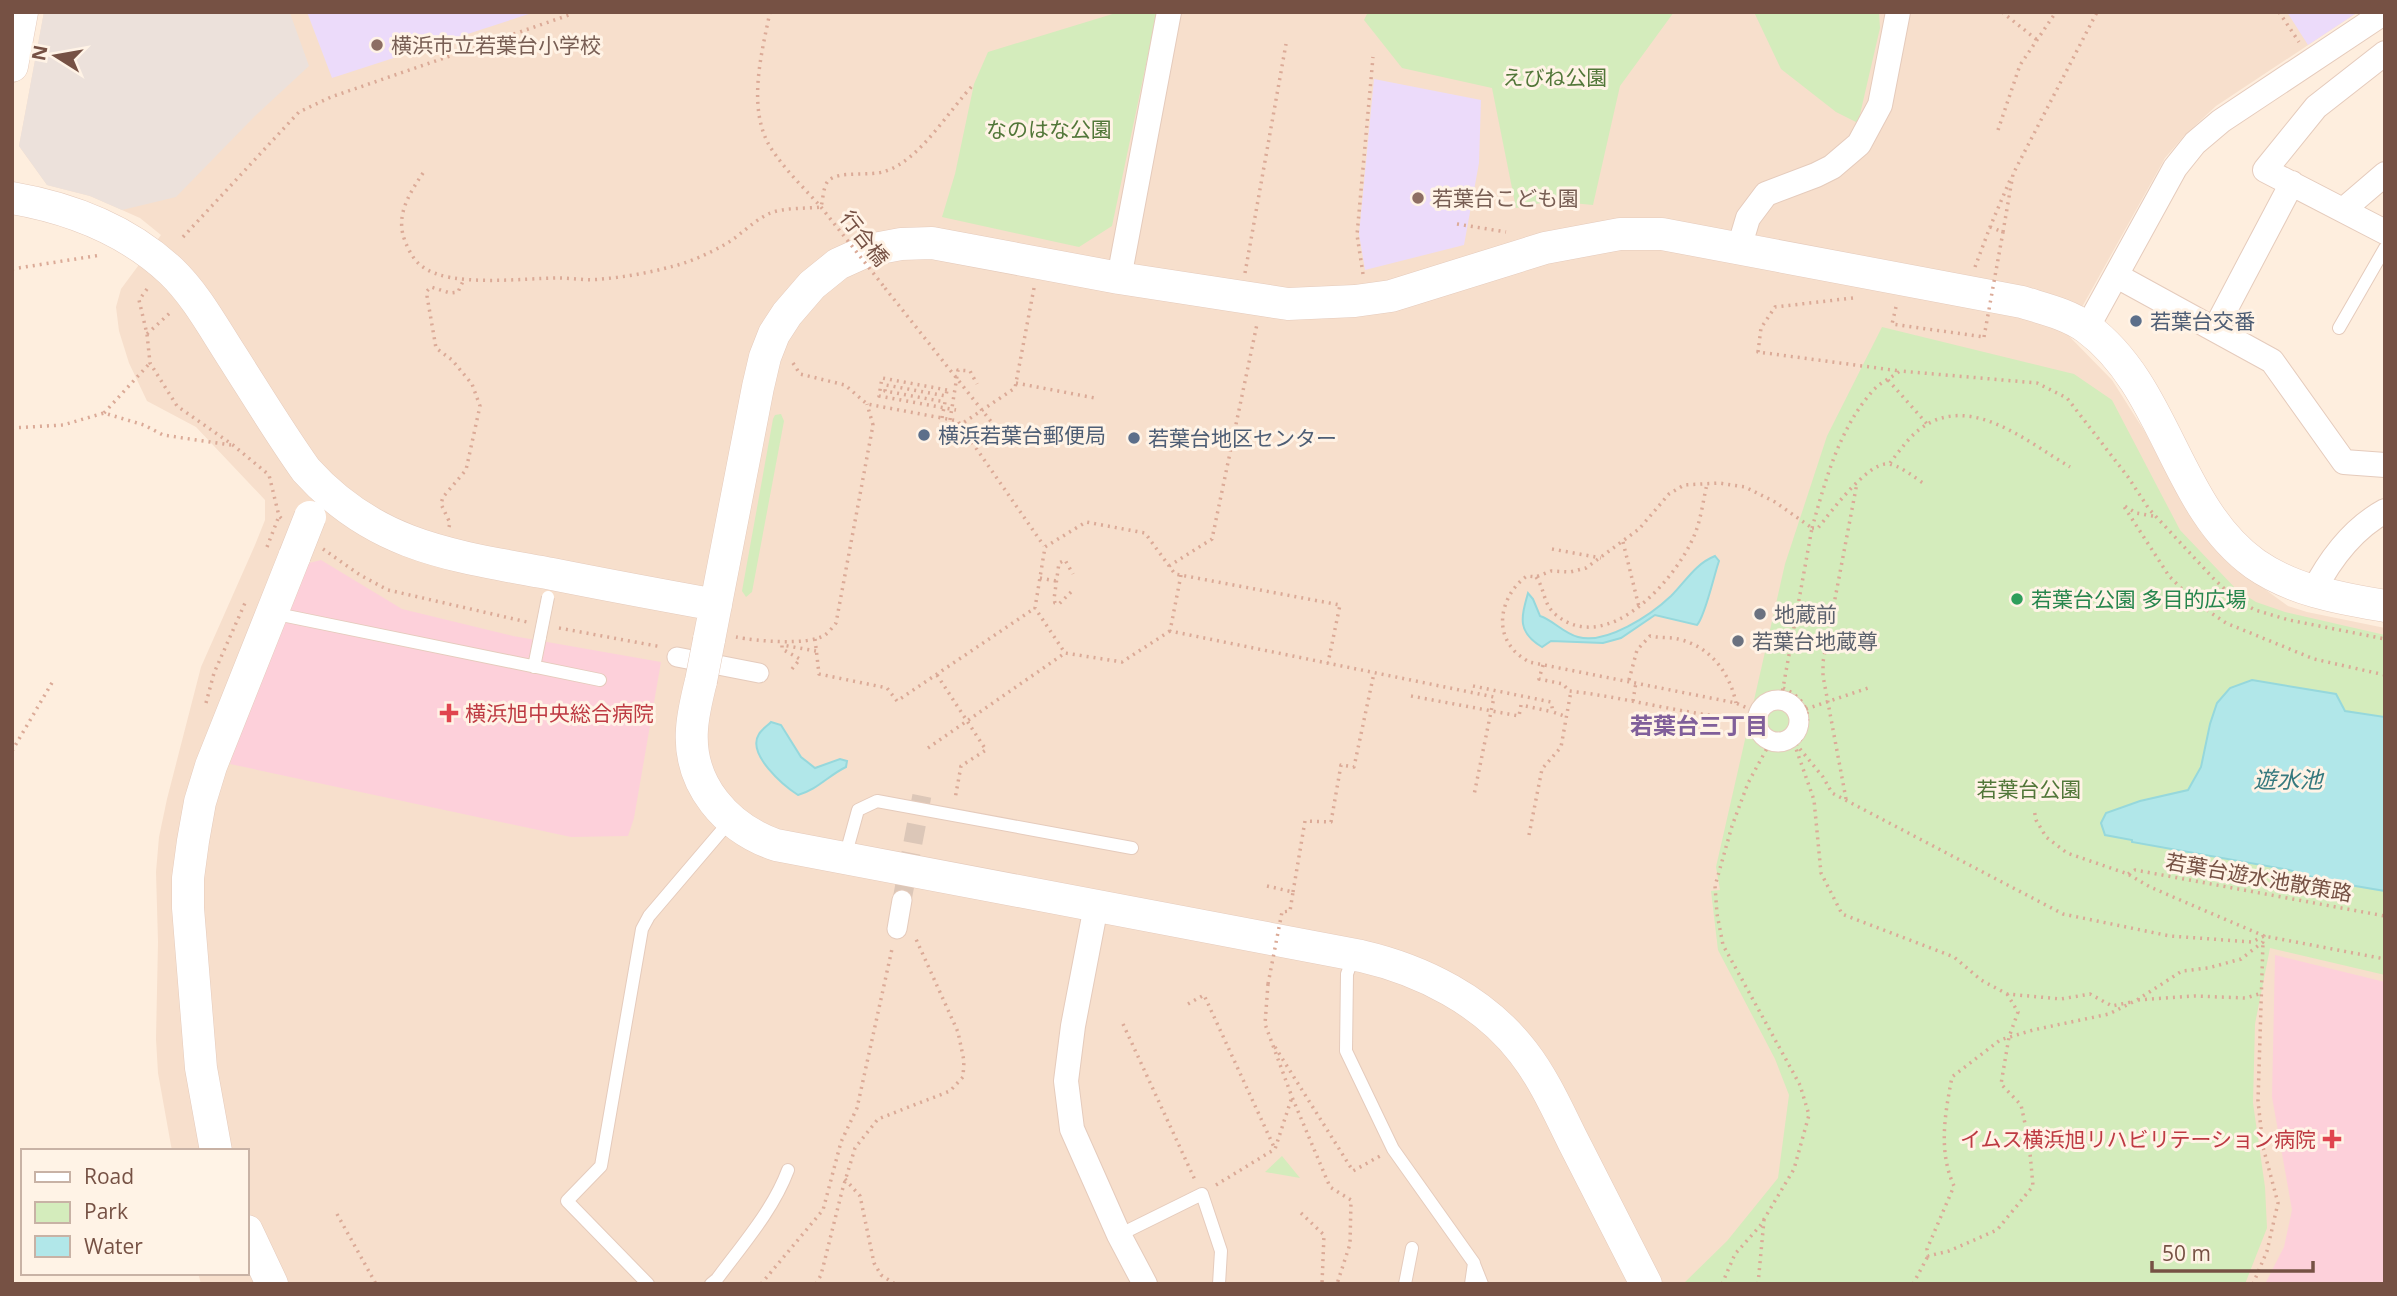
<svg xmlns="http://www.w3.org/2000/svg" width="2397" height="1296" font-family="'Open Sans','Noto Sans JP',sans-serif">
<rect width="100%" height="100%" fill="#feeede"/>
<!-- residential -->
<path fill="#f7dfcc" d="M44 12H2358L2216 106 2184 136 2165 158 2067 334 2112 380 2145 432 2181 501 2202 534 2226 561 2288 606 2307 612 2385 628V1284H201L198 1273H247V1151H172L158 1073 156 1039 158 942 156 872 159 837 167 799 201 667 255 545 265 520V500L196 427 147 401 129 363 119 331 116 307 121 289 161 235 140 218 122 210 90 196 47 185 19 146Z"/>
<!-- industrial -->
<path fill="#ece1db" d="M44 12H286L290 13 309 66 255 116 176 197 122 210 90 196 47 185 19 146Z"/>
<!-- education -->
<path fill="#ecdbfa" d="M307 12H535L332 78Z
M2287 12H2358L2308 45Z
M1374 79 1481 100 1479 163 1464 245 1365 270 1359 234Z"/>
<!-- medical -->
<path fill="#fdd0da" d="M321 560 402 609 513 636 661 662 634 818 628 836 571 837 230 764 263 662 305 564Z
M2275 955 2385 982V1284H2265L2284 1247 2292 1210 2272 1097Z"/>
<!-- green -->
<path fill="#d4ecbc" d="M1119 12H1157L1112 226 1079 247 942 217 955 174 974 84 988 52Z
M1368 12H1674L1620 86 1593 205 1551 201 1516 208 1492 88 1402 68 1364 20Z
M1754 12H1879L1880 28 1858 123 1836 112 1781 69Z
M1882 327 2074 374 2112 400 2180 530 2237 590 2256 602 2285 612 2385 635V975L2270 948 2255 1024 2253 1103 2265 1187 2267 1228 2245 1284H1683L1727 1241 1778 1178 1789 1095 1775 1059 1718 950 1711 891 1720 890 1716 867 1785 564 1827 436Z
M781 414 784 421 752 592 746 597 742 591 773 419 775 415Z
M1282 1156 1300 1178 1265 1172Z"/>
<!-- water -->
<path fill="#b1e7e9" stroke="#96d8dc" stroke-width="2" d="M1715 556 1719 561C1714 575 1705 617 1697 625L1655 615 1621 638 1603 643 1551 641 1542 647C1517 632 1521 618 1528 593L1533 599 1540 616C1553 620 1563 633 1578 637 1606 645 1651 615 1671 596 1686 581 1695 564 1715 556Z
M2252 680 2336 694 2345 711 2385 717V891L2326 881 2289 870 2132 842V840L2105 835 2101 823 2106 813 2140 801 2188 790 2201 767 2210 724 2217 703 2230 688Z
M771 722 781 725 801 757 815 768 840 759 847 761 846 767C829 775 817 790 798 795 784 786 746 754 759 734 761 730 767 726 771 722Z"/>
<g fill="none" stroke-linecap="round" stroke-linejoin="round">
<!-- pedestrian-tunnel -->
<path stroke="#dcc7b8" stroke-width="19" stroke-dasharray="19 10" stroke-linecap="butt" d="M902 900 922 795"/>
<defs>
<path id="service" d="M2339 328 2385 248
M272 613 600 680
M534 667 540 637
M845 857 858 810 877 801 1132 848
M1354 955 1347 974 1346 1051 1393 1149 1474 1263 1471 1284
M1119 1235 1202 1194 1221 1251 1219 1284
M1474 1264 1482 1284
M648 1284 567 1201 601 1166 642 929 649 916 730 821
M711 1284 717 1279C743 1244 773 1210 788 1170
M1405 1284 1412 1248"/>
<path id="pedestrian" d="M677 657 759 673
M1757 721a21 21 0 1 1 42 0a21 21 0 1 1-42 0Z
M897 929 902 900"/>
<path id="minor" d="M2385 53 2316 107 2265 170 2385 232
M2343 210 2385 174
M1739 248 1748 218 1766 194 1816 175 1832 167 1859 144 1880 105 1898 12
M2117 276 2272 361 2344 462 2385 465
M1119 278 1169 12
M2087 328 2175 168 2195 143 2221 121 2385 12
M2215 329 2292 183
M2313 592C2330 559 2352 529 2385 511
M1096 906 1073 1026 1066 1081 1072 1129 1119 1235 1145 1284"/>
<path id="tertiary" d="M12 66 22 12
M12 198C70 208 127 230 171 271 195 294 212 325 230 353 255 392 279 432 306 470 376 548 455 556 552 574 607 585 661 595 716 605
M709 640 758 387 765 357 774 334 787 314 812 285 838 264 869 250 901 244 932 243 1119 278 1288 304 1355 301 1391 296 1545 248 1620 234H1662L2022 302C2044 309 2068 314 2087 328 2167 387 2175 507 2255 564 2294 591 2339 598 2385 606
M701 681C697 697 693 713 692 729 688 785 727 828 776 845L1361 956C1422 970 1484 1001 1523 1052 1544 1079 1558 1111 1573 1141 1597 1188 1621 1236 1646 1284
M216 1151 201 1068 188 908V878L193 841 200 802 211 766 295 555
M247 1231 272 1284"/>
</defs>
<!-- service casing -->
<use href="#service" stroke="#e5cbbc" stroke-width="14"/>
<!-- pedestrian casing -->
<use href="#pedestrian" stroke="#e5cbbc" stroke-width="21"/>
<!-- minor casing -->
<use href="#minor" stroke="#e5cbbc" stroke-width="26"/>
<!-- tertiary casing -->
<use href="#tertiary" stroke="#e5cbbc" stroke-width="33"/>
<!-- path -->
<path stroke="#dbaa97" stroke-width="3.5" stroke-dasharray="2 5" stroke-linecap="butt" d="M770 12C761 56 745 115 775 154 788 173 806 190 821 207
M2002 12 2037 40
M2279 12 2299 42
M1998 130 2020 65 2056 12
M423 173C409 194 395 216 405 241 409 251 414 261 423 267 451 288 524 278 559 278 573 278 588 281 602 279 625 277 648 273 670 267 688 263 708 254 724 245 740 236 752 222 768 214 783 207 805 209 821 207 823 200 823 187 828 181 838 170 870 177 886 171 921 159 949 110 974 84
M1457 224 1506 232
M1990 227 2003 232 2013 174 2097 12
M183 237 299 112 331 97 569 15V12
M1975 267 1990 227 2010 180
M12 269 101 255
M1245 273 1286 44
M1363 274 1357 235 1373 57
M885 288 993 424
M1034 288 1015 388 960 425 1044 546
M147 289 139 300 147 334 150 363 177 406 233 445 269 475 279 516 283 520
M1853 298 1775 307 1761 328 1758 352 1900 371
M1896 307 1892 324 1984 337
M147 334 172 311
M793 363 800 374 845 385 867 404 958 421 960 425
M1888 380 1928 425
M1016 383 1095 398
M947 390 882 378 879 396 956 410
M104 413 150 363
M12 428 63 425 104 413 144 425 163 435 231 445
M1890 463C1896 455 1903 446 1910 438 1961 385 2023 439 2070 467
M2153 516 2136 513 2123 505 2169 576 2195 602 2226 623 2314 659 2385 675
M449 527 450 523 441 504 443 497 466 470 480 406 472 384 452 360 436 348 427 296V291L431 287 450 293 458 292 464 279
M1812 528C1825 482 1838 432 1870 394 1877 384 1891 378 1900 371L2037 383 2067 398 2128 477 2149 509 2213 578 2233 597 2255 610 2289 620 2385 639
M1812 528H1818C1830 513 1867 463 1887 464 1899 464 1915 478 1926 485
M1623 542 1639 607
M267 547 279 516
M323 549 360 575 388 590 527 622
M1552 549 1601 558
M1169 566 1212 539 1257 324
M1181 575 1170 631 1494 697 1474 795
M1536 577C1545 589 1543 604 1555 614 1606 658 1675 581 1694 536 1701 520 1703 501 1707 484
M1040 578 1056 581
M1071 592 1059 604 1055 603 1054 599 1059 563 1065 560 1073 574
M559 628 662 647
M1170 631 1122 662 1065 653 1035 608 1045 547 1086 522 1145 533 1175 574 1340 605 1328 663
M736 637C756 641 808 646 825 635 829 632 833 627 836 623L873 425 867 404
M815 639 819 674 887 688 897 701 1035 608
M1543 665 1539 679 1563 684 1569 691C1632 698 1693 717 1757 720
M792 669 800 659 782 649V645L816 651
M937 675 986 750 961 766 955 799
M1629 680 1637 650 1650 636C1659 638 1669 637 1678 639 1710 646 1730 673 1736 703
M1473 686 1551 702 1553 712 1567 717
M1783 688C1811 701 1814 721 1797 745
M1411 696 1519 716 1521 705 1553 712
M1633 701 1636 682
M206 703 214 673 245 603
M1806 709 1868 688
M1758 713 1736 703 1529 662C1523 658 1516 654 1512 648 1493 625 1505 591 1527 576L1536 577 1551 571 1570 572 1586 568 1639 529 1669 494 1684 485 1719 483 1745 487 1775 502 1812 528 1781 699
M1791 738 1823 777 1832 793 2063 914 2170 936 2252 942 2264 936 2385 959
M1794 743 1814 800 1821 873 1842 914 1954 957 1981 980 2007 994 2061 999 2090 994 2112 1006 2131 1002
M928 748 1065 653
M12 751 53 681
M1846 799 1823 676V662L1857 483
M1529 835 1542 769 1561 747 1571 691
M2128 874 2135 870 2385 916
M1267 886 1293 892 1290 911 1282 912
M1293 892 1305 821 1331 822 1341 765 1354 767 1374 673
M12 916H19
M1268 984 1265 1024 1292 1097 1330 1187 1351 1200 1350 1244 1337 1284
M2007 994 2018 1012 2009 1037 2001 1084 2021 1105 2029 1142 2033 1186 1997 1230 1949 1251 1928 1256 1927 1249 1954 1186C1938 1151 1945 1114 1952 1077L2000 1040 2033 1030 2109 1014 2137 1000 2182 971 2208 968 2241 959 2263 942 2264 936 2150 887 2128 874 2067 853 2046 837 2036 820 2034 809
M2138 1000 2194 996 2246 998 2262 993
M1188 1004 1204 995 1274 1147
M1123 1024 1195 1180
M1275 1047 1353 1171 1380 1156
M845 1179 860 1196 874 1263 881 1275 895 1284
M1216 1185 1275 1149 1292 1097
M1301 1213 1324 1235 1322 1284
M337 1214 376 1284
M761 1284 823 1210 841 1142 857 1108 892 949
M816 1284 821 1275 842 1191 855 1148 878 1119 950 1091 963 1077 964 1061 958 1032 915 937
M1722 1284 1735 1254 1760 1226 1794 1169 1809 1115 1800 1085 1723 945 1717 914 1715 886 1732 826 1748 783 1771 741
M1758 1284 1764 1220
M1913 1284 1928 1256
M2253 1284 2267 1251 2278 1203 2263 1147 2258 1101 2263 942"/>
<!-- service -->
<use href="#service" stroke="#fff" stroke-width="12"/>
<!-- pedestrian -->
<use href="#pedestrian" stroke="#fff" stroke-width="19"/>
<!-- minor -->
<use href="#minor" stroke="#fff" stroke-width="24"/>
<!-- tertiary -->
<use href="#tertiary" stroke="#fff" stroke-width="32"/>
<defs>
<path id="service-bridge" d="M540 637 548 597"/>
<path id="tertiary-bridge" d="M295 555 310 517
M701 681 709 640"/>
</defs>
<!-- service-bridge casing -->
<use href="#service-bridge" stroke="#e5cbbc" stroke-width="14" stroke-linecap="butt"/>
<!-- tertiary-bridge casing -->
<use href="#tertiary-bridge" stroke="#e5cbbc" stroke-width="33" stroke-linecap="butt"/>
<!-- path-bridge -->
<path stroke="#dbaa97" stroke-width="3.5" stroke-dasharray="2 5" stroke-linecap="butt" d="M821 207 885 288
M1984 337 2003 232
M942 418 945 402 885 391 886 385 946 396 947 390
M950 420 958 370 970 371 977 384
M1268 984 1282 912"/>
<!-- service-bridge -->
<use href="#service-bridge" stroke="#fff" stroke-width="12"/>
<!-- tertiary-bridge -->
<use href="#tertiary-bridge" stroke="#fff" stroke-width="32"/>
</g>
<!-- markers -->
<g fill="#8d6e63" stroke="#fff3e6" stroke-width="2.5">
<circle cx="377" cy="45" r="7"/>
<circle cx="1418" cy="198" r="7"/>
</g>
<g fill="#5c6f8a" stroke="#fff3e6" stroke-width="2.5">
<circle cx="2136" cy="321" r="7"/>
<circle cx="924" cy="435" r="7"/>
<circle cx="1134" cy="438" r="7"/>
</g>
<circle fill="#2e9e5b" stroke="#fff3e6" stroke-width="2.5" cx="2017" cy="599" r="7"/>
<g fill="#6b7280" stroke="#fff3e6" stroke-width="2.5">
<circle cx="1760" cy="614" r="7"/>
<circle cx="1738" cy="641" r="7"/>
</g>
<g fill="#e0444e" stroke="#fff3e6" stroke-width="2.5">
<path d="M445.5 702.5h7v7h7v7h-7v7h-7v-7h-7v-7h7z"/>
<path d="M2328.5 1128.5h7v7h7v7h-7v7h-7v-7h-7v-7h7z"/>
</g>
<g text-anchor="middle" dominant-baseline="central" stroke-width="6" stroke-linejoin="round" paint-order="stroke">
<!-- education labels -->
<g font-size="21" fill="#785e54" stroke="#fff3e6" text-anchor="start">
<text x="391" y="45">横浜市立若葉台小学校</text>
<text x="1432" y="198">若葉台こども園</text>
</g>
<!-- park labels -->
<g font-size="21" fill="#527739" stroke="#fff3e6">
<text x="1555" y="77">えびね公園</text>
<text x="1049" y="129">なのはな公園</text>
<text x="2029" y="789">若葉台公園</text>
</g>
<!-- street labels -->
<g font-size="21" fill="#765144" stroke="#fff3e6">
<text transform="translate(865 238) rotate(52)">行合橋</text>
<text transform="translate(2259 877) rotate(10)">若葉台遊水池散策路</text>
</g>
<!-- service labels -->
<g font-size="21" fill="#4e5e75" stroke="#fff3e6" text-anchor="start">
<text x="2150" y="321">若葉台交番</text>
<text x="938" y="435">横浜若葉台郵便局</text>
<text x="1148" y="438">若葉台地区センター</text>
</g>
<!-- leisure labels -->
<g font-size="21" fill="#27864d" stroke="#fff3e6" text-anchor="start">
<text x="2031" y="599">若葉台公園 多目的広場</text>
</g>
<!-- worship labels -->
<g font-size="21" fill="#5b616d" stroke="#fff3e6" text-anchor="start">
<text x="1774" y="614">地蔵前</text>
<text x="1752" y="641">若葉台地蔵尊</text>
</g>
<!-- health labels -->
<g font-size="21" fill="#be3a42" stroke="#fff3e6" text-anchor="start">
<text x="465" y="713">横浜旭中央総合病院</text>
<text x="2316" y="1139" text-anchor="end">イムス横浜旭リハビリテーション病院</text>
</g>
<!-- neighbourhood labels -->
<g font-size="23" font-weight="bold" fill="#805f9a" stroke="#fff3e6">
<text x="1699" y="725">若葉台三丁目</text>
</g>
<!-- water labels -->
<g font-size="23" font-style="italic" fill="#36797e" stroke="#fff3e6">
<text x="2288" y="779">遊水池</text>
</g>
</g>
<!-- border -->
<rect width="2397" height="1296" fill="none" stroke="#765144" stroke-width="28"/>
<!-- legend -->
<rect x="21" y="1149" width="228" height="126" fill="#fff3e6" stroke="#c8b2a5" stroke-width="2"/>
<rect x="35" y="1172" width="35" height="10" fill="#ffffff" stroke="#c8b2a5" stroke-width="2"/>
<text x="84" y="1184" font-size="21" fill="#765144">Road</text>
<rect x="35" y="1202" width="35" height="21" fill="#d4ecbc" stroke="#c8b2a5" stroke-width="2"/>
<text x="84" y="1219" font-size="21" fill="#765144">Park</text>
<rect x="35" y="1236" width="35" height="21" fill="#b1e7e9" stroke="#c8b2a5" stroke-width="2"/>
<text x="84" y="1254" font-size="21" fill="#765144">Water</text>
<!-- north arrow -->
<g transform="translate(56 56) rotate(281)" stroke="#fff3e6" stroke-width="5" paint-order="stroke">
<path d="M0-5L12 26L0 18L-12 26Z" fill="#765144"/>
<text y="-10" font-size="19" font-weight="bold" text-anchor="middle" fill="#765144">N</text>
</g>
<!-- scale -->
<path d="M2152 1261v10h161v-10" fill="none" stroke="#765144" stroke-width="3.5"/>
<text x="2162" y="1261" font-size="21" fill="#765144" stroke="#fff3e6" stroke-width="5" paint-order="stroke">50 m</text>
</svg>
